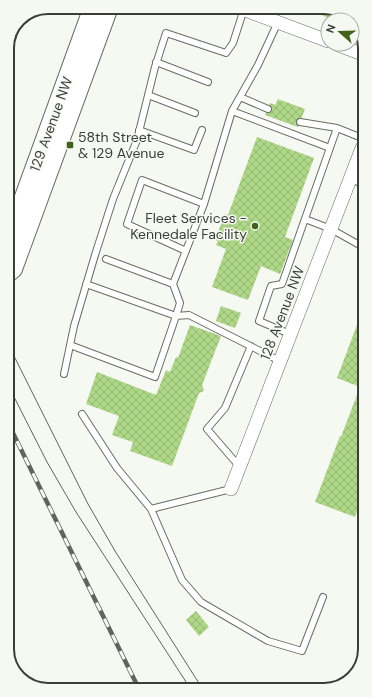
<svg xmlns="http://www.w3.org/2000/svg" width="372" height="697" font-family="'DM Sans',sans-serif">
<defs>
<pattern id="building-cross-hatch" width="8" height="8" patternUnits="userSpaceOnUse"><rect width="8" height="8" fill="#aed788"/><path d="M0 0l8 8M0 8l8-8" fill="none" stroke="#97b976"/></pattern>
</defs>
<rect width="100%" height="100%" fill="#f5f9f2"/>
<!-- building -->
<path fill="url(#building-cross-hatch)" d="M300 7H327L347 14 352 20H334Z
M352 20 353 21 359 29 352 27Z
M278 99 305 109 298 127 265 115 270 103 275 105Z
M257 137 314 158 285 237 293 240 280 274 261 266 248 300 212 287 226 249 216 245 218 241 215 240 225 214 228 215Z
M221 306 241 313 235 328 216 321Z
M363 309 364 494 355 517 315 502 340 436 341 437 360 387 337 378Z
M190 325 221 336 202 385 204 391 199 393 172 466 130 451 133 442 112 435 119 416 86 404 97 372 156 395 166 370 170 372 176 357 178 358Z
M196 611 209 627 199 636 186 620Z"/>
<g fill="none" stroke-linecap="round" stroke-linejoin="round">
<defs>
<path id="lane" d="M156 62 208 82
M148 95 195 113
M240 97 268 109
M232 111 330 148
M300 122 337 128
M139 130 194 150 202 130
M350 179 363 184
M305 219 331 229 363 247
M186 251 127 224 142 180 204 204
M106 259 173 284 204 204 232 111 258 65 278 22
M86 284 176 316 189 315 280 361
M290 334 259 321 271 286 282 284 337 128 362 138
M70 345 155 377 176 316 180 303 173 284
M64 374 74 326 95 255 113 199 137 140 155 67 166 33 226 53 233 43 244 9
M82 414 117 468 151 509 231 489
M239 466 207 429 225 408 251 346
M151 509 182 580 201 602 268 641 302 651 323 597"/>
<path id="street" d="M237 7 328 41
M336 44 362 54
M231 489 362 148"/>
<path id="secondary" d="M8 241 93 7
M8 273 13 269 109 7"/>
</defs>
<!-- lane casing -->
<use href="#lane" stroke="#6a6d67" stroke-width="8"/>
<!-- street casing -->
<use href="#street" stroke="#6a6d67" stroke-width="14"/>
<!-- secondary casing -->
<use href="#secondary" stroke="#6a6d67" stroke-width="20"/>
<!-- lane -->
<use href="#lane" stroke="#fff" stroke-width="6"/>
<!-- street -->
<use href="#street" stroke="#fff" stroke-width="13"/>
<!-- secondary -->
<use href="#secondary" stroke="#fff" stroke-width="18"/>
<!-- tram -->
<path stroke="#62635f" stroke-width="1" d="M9 346 88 504 115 551 202 688
M9 387 47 462 76 512 190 688"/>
<defs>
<path id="rail" d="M9 425 139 689"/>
</defs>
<!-- rail casing -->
<use href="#rail" stroke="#62635f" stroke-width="4.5"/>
<!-- rail -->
<use href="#rail" stroke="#f5f9f2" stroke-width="3" stroke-dasharray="9" stroke-linecap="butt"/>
</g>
<!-- markers -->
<g fill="#416218" stroke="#f5f9f2" stroke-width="1.5">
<rect x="66" y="141" width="8" height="8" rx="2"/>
<circle cx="255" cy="226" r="4"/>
</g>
<g text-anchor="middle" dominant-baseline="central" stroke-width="3" stroke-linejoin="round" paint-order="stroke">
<!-- street labels -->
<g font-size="14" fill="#3c3d3a" stroke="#f5f9f2">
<text transform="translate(51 124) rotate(-70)">129 Avenue NW</text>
<text transform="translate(282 313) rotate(-69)">128 Avenue NW</text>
</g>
<!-- poi labels -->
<g font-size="14" fill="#3c3d3a" stroke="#f5f9f2" text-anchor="start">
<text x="78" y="137">58th Street<tspan x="78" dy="16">&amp; 129 Avenue</tspan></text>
<text x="247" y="218" text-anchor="end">Fleet Services -<tspan x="247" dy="16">Kennedale Facility</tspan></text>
</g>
</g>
<!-- crop -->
<path d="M0 0H372V697H0ZM48 14H324A34 34 0 0 1 358 48V649A34 34 0 0 1 324 683H48A34 34 0 0 1 14 649V48A34 34 0 0 1 48 14Z" fill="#f5f9f2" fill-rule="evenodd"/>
<path fill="none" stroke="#3c3d3a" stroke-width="2" d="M48 14H324A34 34 0 0 1 358 48V649A34 34 0 0 1 324 683H48A34 34 0 0 1 14 649V48A34 34 0 0 1 48 14Z"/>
<!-- north arrow -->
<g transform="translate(340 32) rotate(290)"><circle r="19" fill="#f5f9f2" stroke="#abaea8"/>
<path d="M0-3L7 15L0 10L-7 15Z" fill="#416218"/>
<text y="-6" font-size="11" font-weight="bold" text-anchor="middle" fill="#3c3d3a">N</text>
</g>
</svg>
